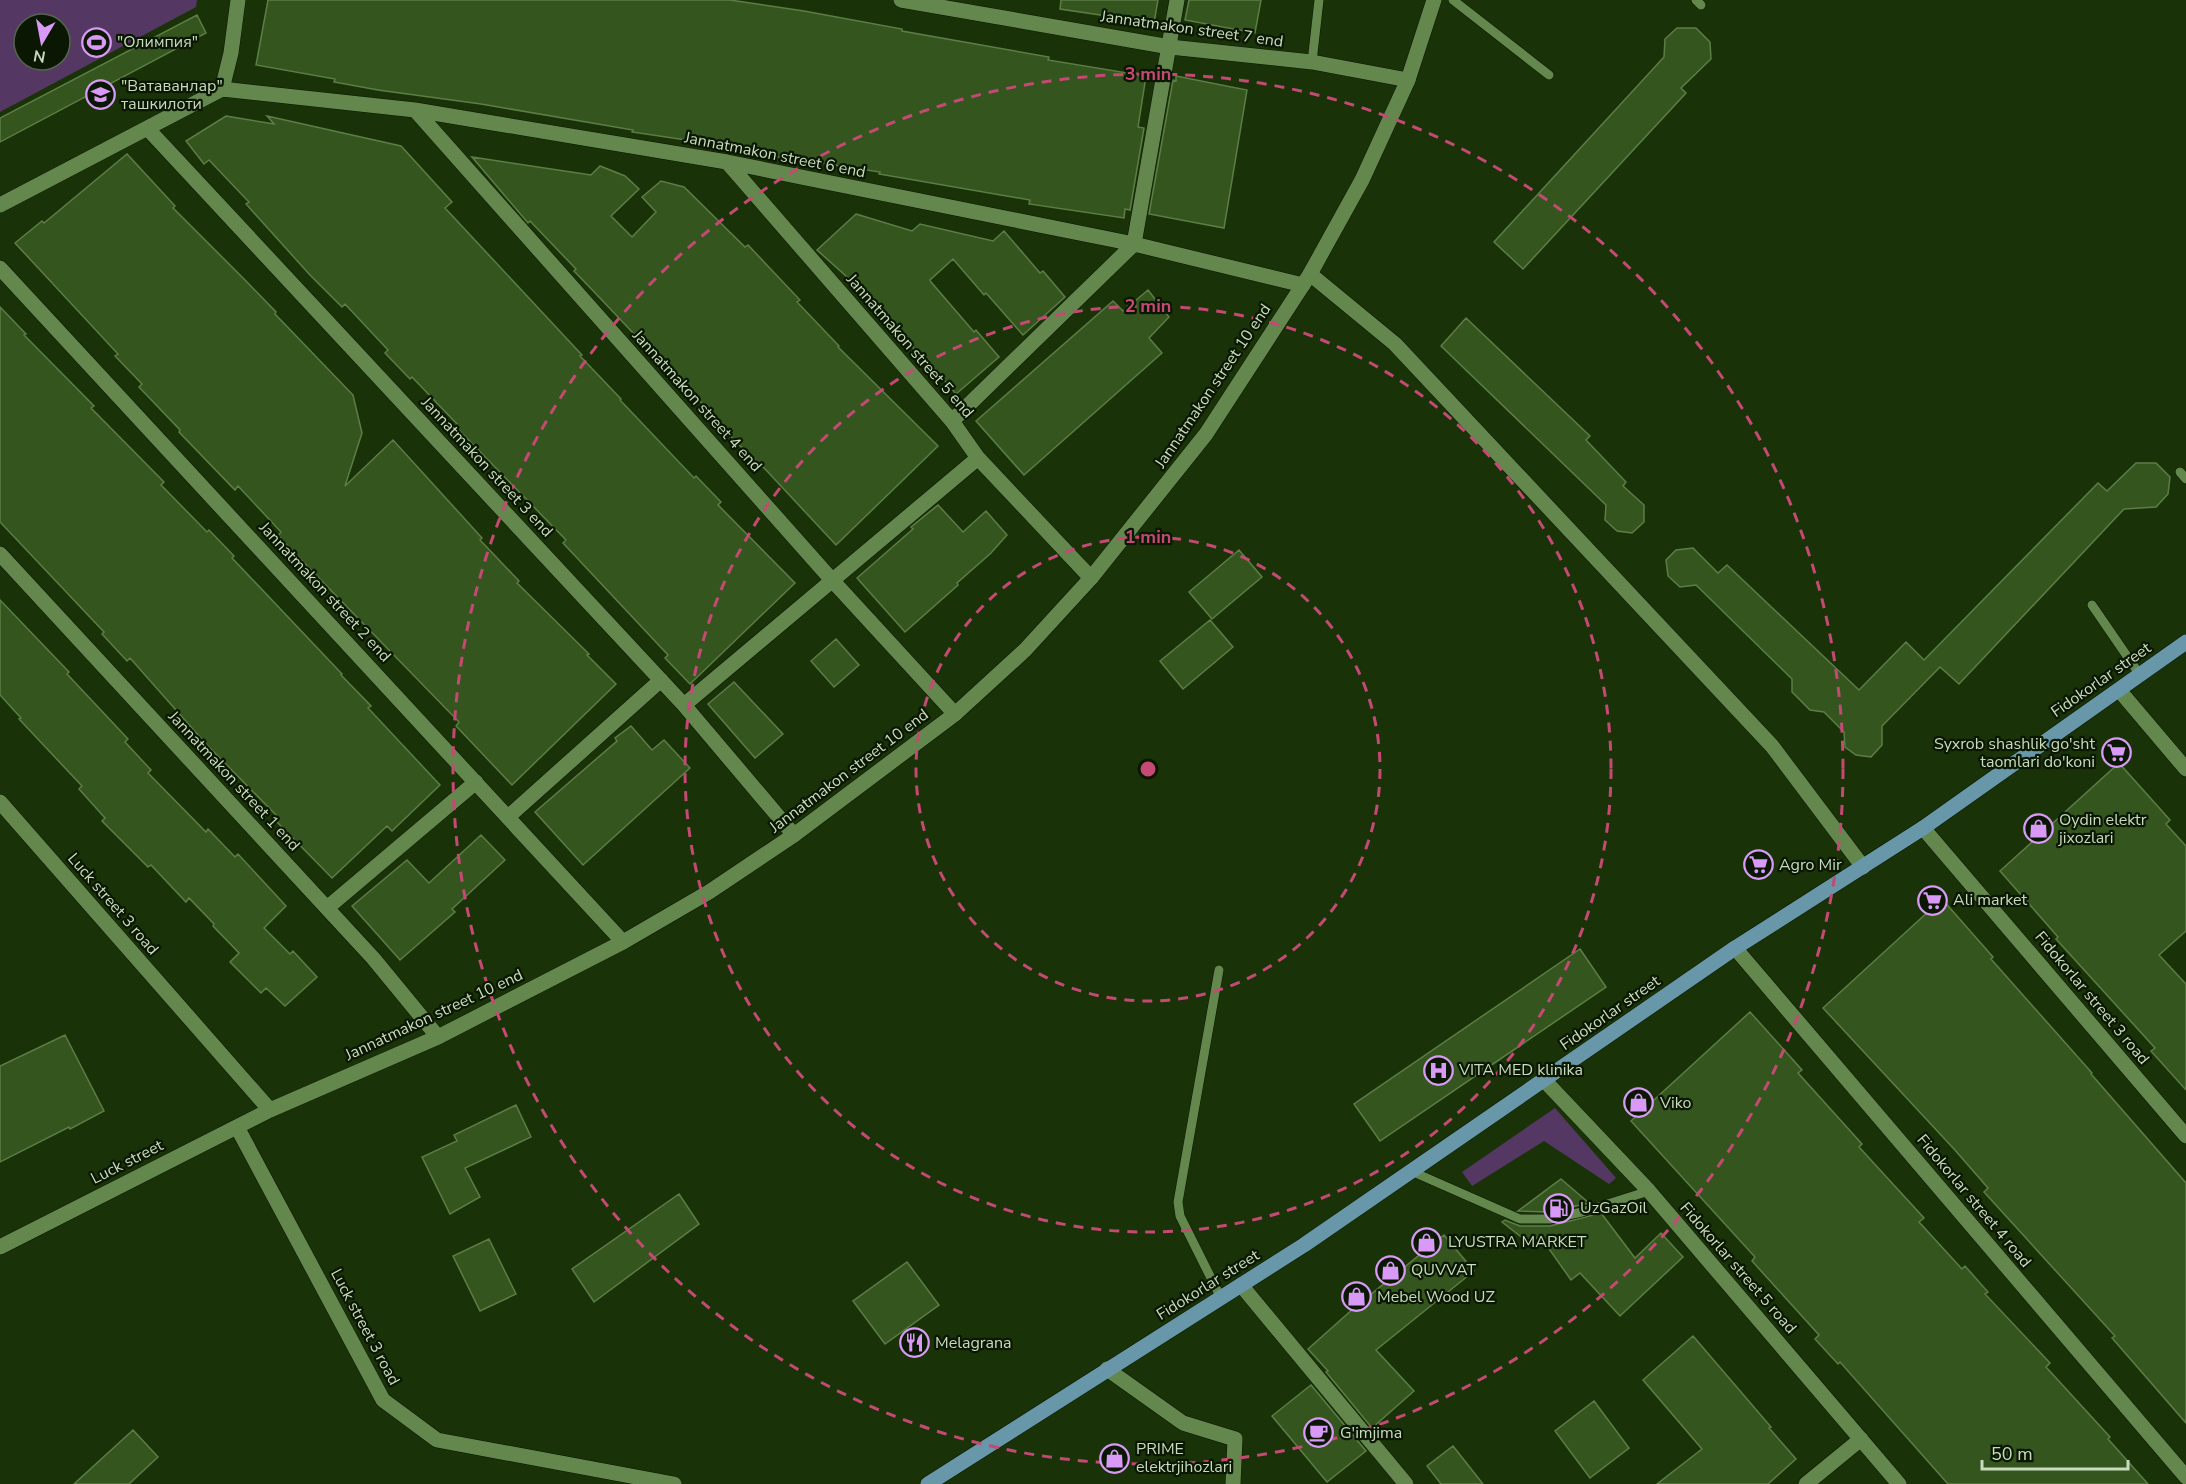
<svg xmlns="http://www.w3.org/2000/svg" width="2186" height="1484" font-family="'Nunito Sans',sans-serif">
<rect width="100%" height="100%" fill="#1a3207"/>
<!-- green -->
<path fill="#553763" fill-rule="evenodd" d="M0 0H197L196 7 0 112ZM24 24H60V60H24Z
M1555 1108 1616 1178 1609 1184 1544 1141 1472 1186 1462 1172Z"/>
<!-- building -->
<path fill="#35551e" stroke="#5c7e46" stroke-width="1.5" d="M268 0H730L804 11 902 29V31L1049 57 1048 60 1146 76 1138 127 1144 128 1130 210 1125 209 1124 218 1029 204 1030 200 879 174 880 172 733 150V147L632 132 633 130 481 104 378 90 334 82 335 79 256 65Z
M1061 0H1158L1154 23 1060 9Z
M1189 0H1261L1255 33 1185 20Z
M197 15 206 33 0 142V118Z
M1677 28H1696L1710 42 1711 59 1681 88 1686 93 1523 269 1494 242 1664 57 1665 39Z
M1176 76 1247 90 1224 228 1149 214 1173 80 1176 81Z
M226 116 274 124 267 116 401 146 452 202 445 208 582 355 580 356 621 399 620 400 694 478 696 476 721 502 718 505 795 583 690 684 665 658 668 655 563 543 566 540 455 426 457 424 412 377 410 379 385 353 388 350 345 304 342 307 310 275 246 204 249 202 209 160 204 164 186 141Z
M127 154 175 206 173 208 246 281 276 312 275 314 353 395 362 433 345 486 393 440 482 538 480 540 519 581 517 583 589 654 587 655 616 684 512 785 456 726 459 722 278 536 281 532 238 486 235 490 179 432 180 430 139 387 142 384 115 356 118 354 15 243 42 221 44 223Z
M472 157 591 175 600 166 625 176 639 189 611 216 632 237 656 212 642 197 661 181 684 187 745 247 748 245 800 300 797 302 839 346 838 347 938 446 836 545 766 470 737 443 712 417 713 415 670 370 669 371 599 297 574 271 576 269 530 221 528 223Z
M856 214 912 231 920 224 993 241 1004 231 1040 273 1043 271 1065 297 1023 335 986 293 984 295 953 259 930 280 931 282 974 332 976 330 999 357 956 394 921 353 919 355 858 283 856 285 817 250Z
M1148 290 1169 317 1149 338 1162 353 1024 475 976 421 1113 301 1123 311Z
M0 307 26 334 24 335 94 406 91 408 164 482 161 485 207 532 209 530 234 556 232 558 342 674 341 675 371 706 368 708 440 785 392 831 387 826 332 878 273 818 276 815 206 744 130 658 127 661 102 634 104 632 0 522Z
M1466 318 1590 436 1586 440 1626 482 1623 486 1644 505V522L1632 533 1617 531 1605 520 1606 505 1441 346Z
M2136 463H2156L2170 477 2168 494 2156 507 2124 509 1959 684 1940 667 1882 726V745L1871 757 1856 755 1845 747 1844 732 1824 712 1810 710 1792 692V679L1696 585 1680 587 1668 576 1666 560 1676 550 1693 548 1718 573 1727 565 1859 690 1906 642 1924 660 2098 483 2107 491Z
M938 505 963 532 986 511 1007 535 991 553 957 583 958 585 905 632 857 578 913 529 911 527Z
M1239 550 1262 577 1212 619 1189 592Z
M0 600 69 672 67 674 128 739 125 742 151 770 148 773 206 832 208 829 235 857 238 854 286 906 264 928 290 954 293 951 317 977 285 1006 266 988 261 993 230 962 239 953 213 926 214 924 189 898 186 902 151 865 148 867 102 821 105 818 79 789 82 786 19 719 21 718 0 695Z
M1210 620 1233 647 1183 689 1160 661Z
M836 639 859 665 834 687 811 661Z
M734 682 783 734 755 758 708 704Z
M631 726 652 750 664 740 690 768 583 865 535 812 617 741 615 738Z
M2119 763 2170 820 2166 824 2186 846V931L2159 955 2186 984V1090L2151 1051 2155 1048 2056 939 2058 937 2000 871Z
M481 835 505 860 452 909 455 912 400 960 352 906 407 860 429 883Z
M1942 899 1993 957 1991 959 2092 1073 2091 1074 2186 1183V1423L2112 1338 2115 1336 1984 1192 1988 1188 1954 1149 1823 1008Z
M1580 949 1606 987 1380 1141 1354 1104Z
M1750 1012 1802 1070 1798 1073 1862 1144 1859 1147 1924 1218 1919 1222 1962 1269 1965 1266 1988 1292 1985 1294 2050 1363 2046 1367 2110 1437 2108 1439 2148 1484H1948L1840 1362 1838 1364 1815 1339 1819 1335 1752 1261 1755 1257 1631 1121Z
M65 1035 104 1111 70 1129 69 1127 0 1162V1066Z
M516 1105 531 1137 465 1168 480 1197 450 1214 422 1157 457 1141 454 1135Z
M1561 1179 1589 1203 1549 1212 1518 1211Z
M679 1194 699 1224 594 1302 572 1269Z
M1601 1213 1635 1258 1661 1233 1683 1257 1620 1316 1580 1273 1571 1280 1540 1236 1529 1243 1502 1222 1505 1220 1520 1226H1550Z
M1444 1235 1474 1271 1376 1350 1414 1391 1372 1428 1326 1372 1328 1371 1308 1349 1354 1308Z
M489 1239 516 1294 480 1311 453 1256Z
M907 1262 939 1305 885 1344 853 1301Z
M1693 1336 1771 1427 1769 1428 1796 1459 1768 1484H1657L1702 1449 1643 1380Z
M1311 1385 1366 1451 1327 1482 1272 1416Z
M1594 1401 1629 1448 1590 1478 1555 1431Z
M133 1430 158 1457 129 1484H74Z
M1453 1446 1483 1484H1441L1427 1466Z"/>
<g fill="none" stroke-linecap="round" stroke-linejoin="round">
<defs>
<path id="service" d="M1453 0 1549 75
M1696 0 1701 5
M1312 62 1319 0
M2180 472 2186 479
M2092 605 2140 675
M1219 970 1178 1202 1180 1216 1221 1298
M1411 1171 1520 1219H1550L1582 1212 1649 1191"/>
<path id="minor" d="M901 0 1170 47 1312 62 1408 80
M222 89 415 110 727 162 1134 244 1303 285
M415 110 831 579 955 714
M147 128 684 705 794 835
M727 162 952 421 978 458 1091 578
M0 205 222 89 231 53 238 0
M0 268 623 942
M1310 274 1395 344 1772 746 1863 867
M952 421 1134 244 1177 0
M0 554 373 958 438 1037
M2119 690 2186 769
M684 705 978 458
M508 817 661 680
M1923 828 2186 1136
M327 908 476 782
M1735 948 2186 1477
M1544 1080 1649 1191 1899 1484
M237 1127 383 1400 437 1440 674 1484
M1241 1285 1406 1484
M1107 1369 1183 1423 1235 1439 1233 1484
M1806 1484 1861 1439"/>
<path id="tertiary" d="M0 802 270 1110
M0 1247 270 1110 438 1037 623 942 709 892 794 835 955 714 1025 650 1091 578 1206 434 1310 274 1362 180 1408 80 1434 0"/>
<path id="primary" d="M928 1484 1304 1245 1735 948 1923 828 2186 642"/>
</defs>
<!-- service casing -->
<use href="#service" stroke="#081800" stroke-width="10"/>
<!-- minor casing -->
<use href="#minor" stroke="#081800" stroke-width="16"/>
<!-- tertiary casing -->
<use href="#tertiary" stroke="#081800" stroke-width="16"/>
<!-- primary casing -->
<use href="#primary" stroke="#081800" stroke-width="16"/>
<!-- service -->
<use href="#service" stroke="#64874e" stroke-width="9"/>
<!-- minor -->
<use href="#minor" stroke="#64874e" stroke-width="15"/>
<!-- tertiary -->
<use href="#tertiary" stroke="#64874e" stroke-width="15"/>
<!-- primary -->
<use href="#primary" stroke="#6797a8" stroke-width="15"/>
</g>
<!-- distance rings -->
<g fill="none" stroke="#c44974" stroke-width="3" stroke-dasharray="10 8">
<circle cx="1148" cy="769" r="232"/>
<circle cx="1148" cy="769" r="463"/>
<circle cx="1148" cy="769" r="695"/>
</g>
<!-- icons -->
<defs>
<symbol id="stadium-ring" viewBox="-11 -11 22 22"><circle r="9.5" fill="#0a1702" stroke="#d99af7" stroke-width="1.5"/><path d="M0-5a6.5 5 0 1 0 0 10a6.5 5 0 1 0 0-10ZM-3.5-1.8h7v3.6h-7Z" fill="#d99af7"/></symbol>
<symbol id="school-ring" viewBox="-11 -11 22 22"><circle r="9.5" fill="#0a1702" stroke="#d99af7" stroke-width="1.5"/><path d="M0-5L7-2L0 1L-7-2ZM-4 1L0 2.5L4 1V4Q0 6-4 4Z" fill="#d99af7"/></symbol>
<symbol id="supermarket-ring" viewBox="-11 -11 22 22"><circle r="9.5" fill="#0a1702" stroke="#d99af7" stroke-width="1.5"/><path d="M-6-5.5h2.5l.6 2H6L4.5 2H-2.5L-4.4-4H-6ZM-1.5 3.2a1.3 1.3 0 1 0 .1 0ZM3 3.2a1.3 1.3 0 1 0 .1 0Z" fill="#d99af7"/></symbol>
<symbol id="shop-ring" viewBox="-11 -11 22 22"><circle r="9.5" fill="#0a1702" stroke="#d99af7" stroke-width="1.5"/><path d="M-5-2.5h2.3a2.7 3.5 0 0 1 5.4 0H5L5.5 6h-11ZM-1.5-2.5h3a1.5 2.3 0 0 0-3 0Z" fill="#d99af7"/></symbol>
<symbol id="hospital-ring" viewBox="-11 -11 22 22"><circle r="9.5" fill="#0a1702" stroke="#d99af7" stroke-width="1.5"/><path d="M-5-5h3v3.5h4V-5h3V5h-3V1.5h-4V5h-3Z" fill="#d99af7"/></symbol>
<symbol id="fuel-ring" viewBox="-11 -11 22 22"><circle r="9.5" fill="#0a1702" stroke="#d99af7" stroke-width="1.5"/><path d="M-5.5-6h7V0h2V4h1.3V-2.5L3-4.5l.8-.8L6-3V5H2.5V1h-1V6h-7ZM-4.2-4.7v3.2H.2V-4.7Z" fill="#d99af7"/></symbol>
<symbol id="restaurant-ring" viewBox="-11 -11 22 22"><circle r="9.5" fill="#0a1702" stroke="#d99af7" stroke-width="1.5"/><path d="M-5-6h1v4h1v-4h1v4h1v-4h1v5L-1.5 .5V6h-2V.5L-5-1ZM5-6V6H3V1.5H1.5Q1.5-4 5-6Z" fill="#d99af7"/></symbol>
<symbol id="cafe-ring" viewBox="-11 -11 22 22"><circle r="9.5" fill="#0a1702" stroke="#d99af7" stroke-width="1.5"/><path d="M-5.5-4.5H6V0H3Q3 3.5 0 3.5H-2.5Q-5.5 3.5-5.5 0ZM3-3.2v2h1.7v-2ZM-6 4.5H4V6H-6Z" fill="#d99af7"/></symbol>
</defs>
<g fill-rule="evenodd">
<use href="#stadium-ring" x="80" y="26" width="33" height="33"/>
<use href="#school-ring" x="84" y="78" width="33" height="33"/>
<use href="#supermarket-ring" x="2100" y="736" width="33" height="33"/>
<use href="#shop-ring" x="2022" y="812" width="33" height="33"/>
<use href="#supermarket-ring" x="1742" y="848" width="33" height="33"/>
<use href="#supermarket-ring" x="1916" y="884" width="33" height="33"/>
<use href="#hospital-ring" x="1422" y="1054" width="33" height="33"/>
<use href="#shop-ring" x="1622" y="1086" width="33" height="33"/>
<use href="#fuel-ring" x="1542" y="1192" width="33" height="33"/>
<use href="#shop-ring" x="1410" y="1226" width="33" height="33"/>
<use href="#shop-ring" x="1374" y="1254" width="33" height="33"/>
<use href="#shop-ring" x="1340" y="1280" width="33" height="33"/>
<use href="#restaurant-ring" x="898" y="1326" width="33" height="33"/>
<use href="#cafe-ring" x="1302" y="1416" width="33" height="33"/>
<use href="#shop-ring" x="1098" y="1442" width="33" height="33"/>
</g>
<g text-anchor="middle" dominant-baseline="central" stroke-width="4.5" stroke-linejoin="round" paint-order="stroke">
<!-- street labels -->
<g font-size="16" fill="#c8dbbd" stroke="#0a1702">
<text transform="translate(1192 29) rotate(8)">Jannatmakon street 7 end</text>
<text transform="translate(775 155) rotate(11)">Jannatmakon street 6 end</text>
<text transform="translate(910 346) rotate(49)">Jannatmakon street 5 end</text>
<text transform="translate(1213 386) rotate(-56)">Jannatmakon street 10 end</text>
<text transform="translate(697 401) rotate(48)">Jannatmakon street 4 end</text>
<text transform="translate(487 467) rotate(47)">Jannatmakon street 3 end</text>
<text transform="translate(325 592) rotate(47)">Jannatmakon street 2 end</text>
<text transform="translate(2101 680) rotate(-35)">Fidokorlar street</text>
<text transform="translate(849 771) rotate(-37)">Jannatmakon street 10 end</text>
<text transform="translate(234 781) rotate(47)">Jannatmakon street 1 end</text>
<text transform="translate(113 904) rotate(49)">Luck street 3 road</text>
<text transform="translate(2092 998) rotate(50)">Fidokorlar street 3 road</text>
<text transform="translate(1610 1013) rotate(-35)">Fidokorlar street</text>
<text transform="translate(434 1015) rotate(-25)">Jannatmakon street 10 end</text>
<text transform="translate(127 1162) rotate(-27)">Luck street</text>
<text transform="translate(1974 1201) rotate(50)">Fidokorlar street 4 road</text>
<text transform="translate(1738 1268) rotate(49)">Fidokorlar street 5 road</text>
<text transform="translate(1208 1285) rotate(-32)">Fidokorlar street</text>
<text transform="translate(365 1327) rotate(62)">Luck street 3 road</text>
</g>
<!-- poi labels -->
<g font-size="16" fill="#c8dbbd" stroke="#0a1702" text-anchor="start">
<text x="117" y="42">"Олимпия"</text>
<text x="121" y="86">"Ватаванлар"<tspan x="121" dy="18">ташкилоти</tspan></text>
<text x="2095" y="744" text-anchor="end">Syxrob shashlik go'sht<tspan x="2095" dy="18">taomlari do'koni</tspan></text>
<text x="2059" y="820">Oydin elektr<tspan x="2059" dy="18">jixozlari</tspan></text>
<text x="1779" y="865">Agro Mir</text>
<text x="1953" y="900">Ali market</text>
<text x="1459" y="1070">VITA MED klinika</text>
<text x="1660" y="1103">Viko</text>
<text x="1580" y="1208">UzGazOil</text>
<text x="1448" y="1242">LYUSTRA MARKET</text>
<text x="1411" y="1270">QUVVAT</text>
<text x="1377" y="1297">Mebel Wood UZ</text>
<text x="935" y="1343">Melagrana</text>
<text x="1340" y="1433">G'imjima</text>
<text x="1136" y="1449">PRIME<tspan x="1136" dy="18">elektrjihozlari</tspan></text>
</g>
</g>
<circle cx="1148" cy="769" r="9" fill="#c44974" stroke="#0a1702" stroke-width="3"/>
<g font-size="18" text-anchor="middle" font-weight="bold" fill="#c44974" stroke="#0a1702" stroke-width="4.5" stroke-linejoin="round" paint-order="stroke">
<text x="1148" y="80">3 min</text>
<text x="1148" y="312">2 min</text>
<text x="1148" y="543">1 min</text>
</g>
<!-- north arrow -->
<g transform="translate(42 42) rotate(190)"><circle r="28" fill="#0a1702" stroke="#56654d" stroke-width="1.5"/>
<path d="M0-4.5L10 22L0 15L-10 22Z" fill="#d99af7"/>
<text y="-9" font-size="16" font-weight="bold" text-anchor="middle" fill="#c8dbbd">N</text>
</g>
<!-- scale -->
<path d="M1982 1460v9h146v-9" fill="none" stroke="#c8dbbd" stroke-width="3"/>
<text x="1991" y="1460" font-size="18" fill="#c8dbbd" stroke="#0a1702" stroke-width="4.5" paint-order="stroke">50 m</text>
</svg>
